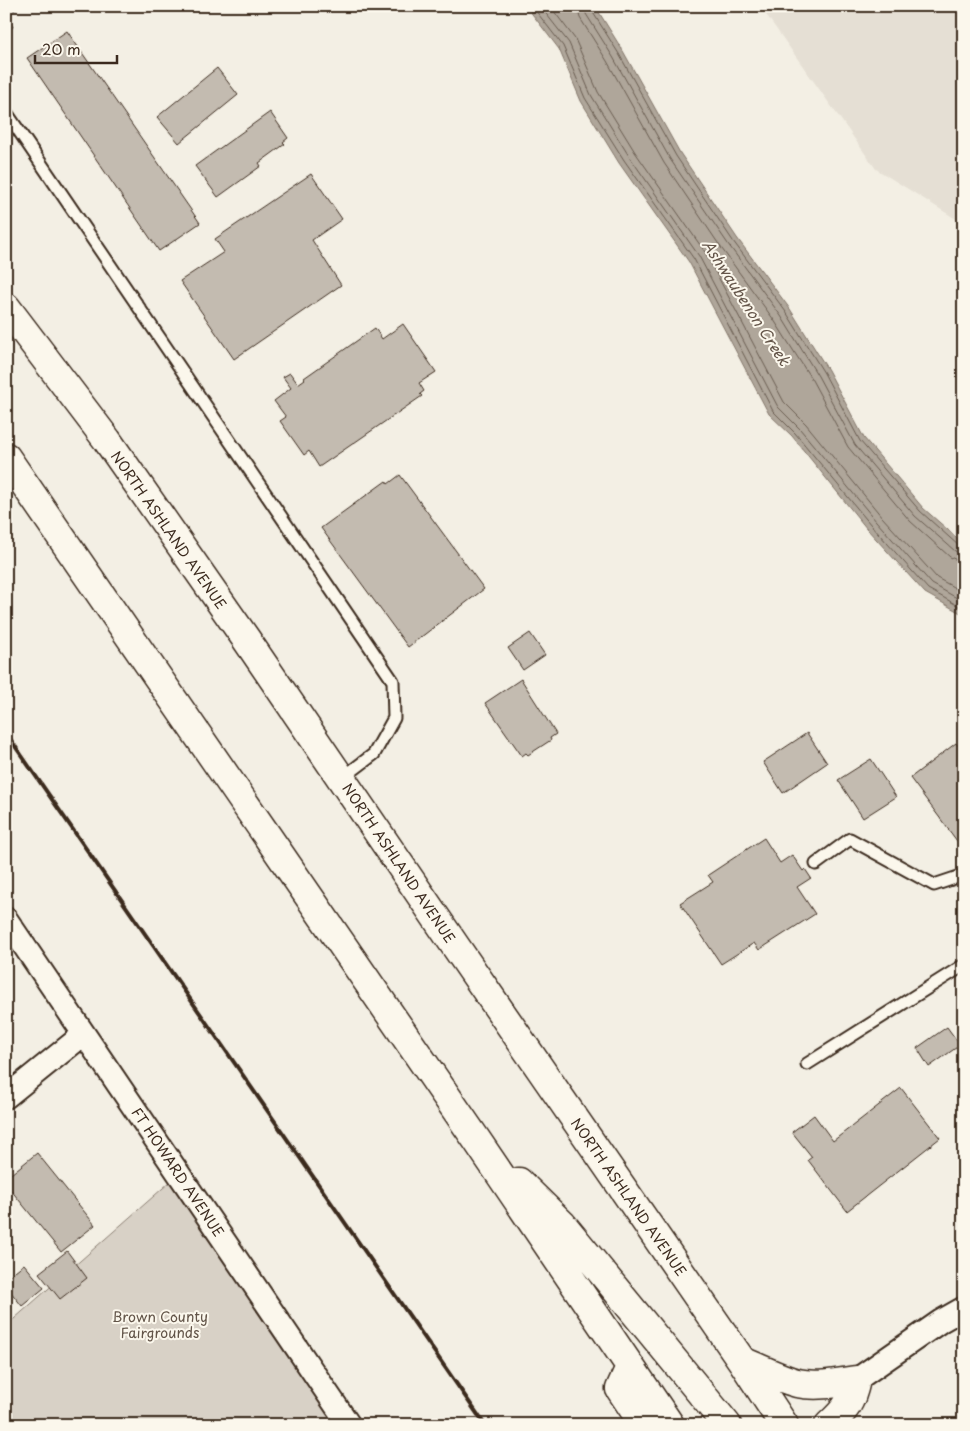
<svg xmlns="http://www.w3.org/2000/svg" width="970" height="1431" font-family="'Playpen Sans',sans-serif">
<rect width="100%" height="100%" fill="#f3efe4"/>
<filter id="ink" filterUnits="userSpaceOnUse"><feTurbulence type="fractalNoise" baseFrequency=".02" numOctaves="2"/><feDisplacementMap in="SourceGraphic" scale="10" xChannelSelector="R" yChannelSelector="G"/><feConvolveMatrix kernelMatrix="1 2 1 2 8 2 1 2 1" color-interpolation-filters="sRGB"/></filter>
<g filter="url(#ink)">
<!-- built -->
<path fill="#e5dfd4" d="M760 6H964V224L876 169Z"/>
<!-- green -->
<path fill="#d8d1c6" stroke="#8a7e72" d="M179 1174 349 1425H6V1326Z"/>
<!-- water -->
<path fill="#afa69a" stroke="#817468" d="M526 6H595L623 51 680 153 737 238 790 309 828 370 864 438 923 508 964 544V615L925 593 867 529 792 436 769 414 689 262 619 163 581 101 559 49Z"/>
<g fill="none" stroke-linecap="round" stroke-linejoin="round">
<!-- shore -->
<path stroke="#695c50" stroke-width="1" d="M532 6 563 46 585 98 624 160 694 259 773 411 795 433 871 525 928 589 964 609
M540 6 569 43 591 95 629 156 699 256 778 407 800 429 876 521 932 584 964 602
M550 6 575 39 598 92 635 152 705 252 784 402 806 424 882 517 937 578 964 593
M577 6 580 18 607 61 664 163 722 249 774 320 812 380 848 447 910 521 950 557 957 560 964 561
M585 6 586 14 613 57 670 159 728 244 781 316 818 376 855 445 915 516 955 551 964 554
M591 6 592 11 619 54 676 156 733 241 786 312 824 373 860 441 920 511 959 546 964 547"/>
</g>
<!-- building -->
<path fill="#c3bbb0" stroke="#3b2a1e" d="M6 6H21L6 15Z
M6 16 13 27 6 30Z
M67 31 200 223 159 251 27 58Z
M217 68 238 95 179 143 157 117Z
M270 112 288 138 283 142 285 144 259 163 261 166 218 197 195 166Z
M311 174 342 219 312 240 341 285 234 359 180 281 224 252 215 239Z
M403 324 436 372 419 383 424 391 420 394 422 396 319 467 309 451 304 455 280 421 286 417 274 401 291 388 283 377 290 373 298 384 305 379 304 378 375 328 382 339Z
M400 475 484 589 408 647 321 528 386 481 388 484Z
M530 633 545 655 523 670 508 648Z
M521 679 556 734 550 738 551 740 528 755 526 753 522 756 485 703Z
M807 733 827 763 783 793 763 762Z
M956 743 964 753V835L957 841 910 778Z
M871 759 896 797 863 818 838 780Z
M764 838 780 863 792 855 803 871 805 869 811 878 797 887 815 914 759 950 754 943 721 964 680 903 713 882 708 875Z
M947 1027 960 1045 929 1067 917 1048Z
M901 1088 940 1138 847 1211 808 1160 812 1157 792 1132 814 1115 833 1141Z
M37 1153 95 1225 61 1252 6 1184V1178Z
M67 1251 87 1278 60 1299 39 1273Z
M24 1264 44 1288 22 1306 6 1286V1278Z"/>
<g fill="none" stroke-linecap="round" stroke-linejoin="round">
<defs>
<path id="lane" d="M6 112 393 681 394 718 374 754 341 779
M816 864 850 839 934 885 964 875
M807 1064 964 965"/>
<path id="street" d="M6 919 349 1425
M6 1097 84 1034
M856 1380 941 1321 964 1308"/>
<path id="secondary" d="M6 307 107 440 246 639 456 947 742 1361 784 1425
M6 457 476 1139 670 1425
M519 1182 562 1224 727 1425
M742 1361C760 1368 778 1378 797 1383 817 1387 837 1383 856 1380 851 1403 846 1409 829 1425
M630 1367 620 1389 644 1425"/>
</defs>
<!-- lane casing -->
<use href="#lane" stroke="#3b2a1e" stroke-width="15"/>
<!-- street casing -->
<use href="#street" stroke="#3b2a1e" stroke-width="26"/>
<!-- secondary casing -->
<use href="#secondary" stroke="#3b2a1e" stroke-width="31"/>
<!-- lane -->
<use href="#lane" stroke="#fbf7ec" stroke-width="11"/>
<!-- street -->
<use href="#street" stroke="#fbf7ec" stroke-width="22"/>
<!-- secondary -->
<use href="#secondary" stroke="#fbf7ec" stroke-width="28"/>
<!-- rail -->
<path stroke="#3b2a1e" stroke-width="4" d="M6 733 485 1425"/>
</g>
</g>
<g text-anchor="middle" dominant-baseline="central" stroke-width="4" stroke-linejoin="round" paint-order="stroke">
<!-- street labels -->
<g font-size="14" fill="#3b2a1e" stroke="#fbf7ec">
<text transform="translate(169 530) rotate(55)">NORTH ASHLAND AVENUE</text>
<text transform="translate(399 863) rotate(56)">NORTH ASHLAND AVENUE</text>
<text transform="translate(178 1172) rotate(56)">FT HOWARD AVENUE</text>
<text transform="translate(629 1197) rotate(55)">NORTH ASHLAND AVENUE</text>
</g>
<!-- park labels -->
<g font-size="14" fill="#625448" stroke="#fbf7ec">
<text x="160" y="1316">Brown County<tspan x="160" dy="16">Fairgrounds</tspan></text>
</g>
<!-- water labels -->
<g font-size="15" font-style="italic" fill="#645549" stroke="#fbf7ec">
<text transform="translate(747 302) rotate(57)">Ashwaubenon Creek</text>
</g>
</g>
<!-- margin -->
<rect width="970" height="1431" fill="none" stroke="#fbf7ec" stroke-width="25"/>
<rect x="12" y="12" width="945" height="1406" fill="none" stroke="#3b2a1e" stroke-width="2" filter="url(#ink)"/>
<!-- scale -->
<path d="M35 55v8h82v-8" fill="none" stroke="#3b2a1e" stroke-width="2.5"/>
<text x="42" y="55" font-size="15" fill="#3b2a1e" stroke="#fbf7ec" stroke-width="4" paint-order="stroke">20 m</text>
</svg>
